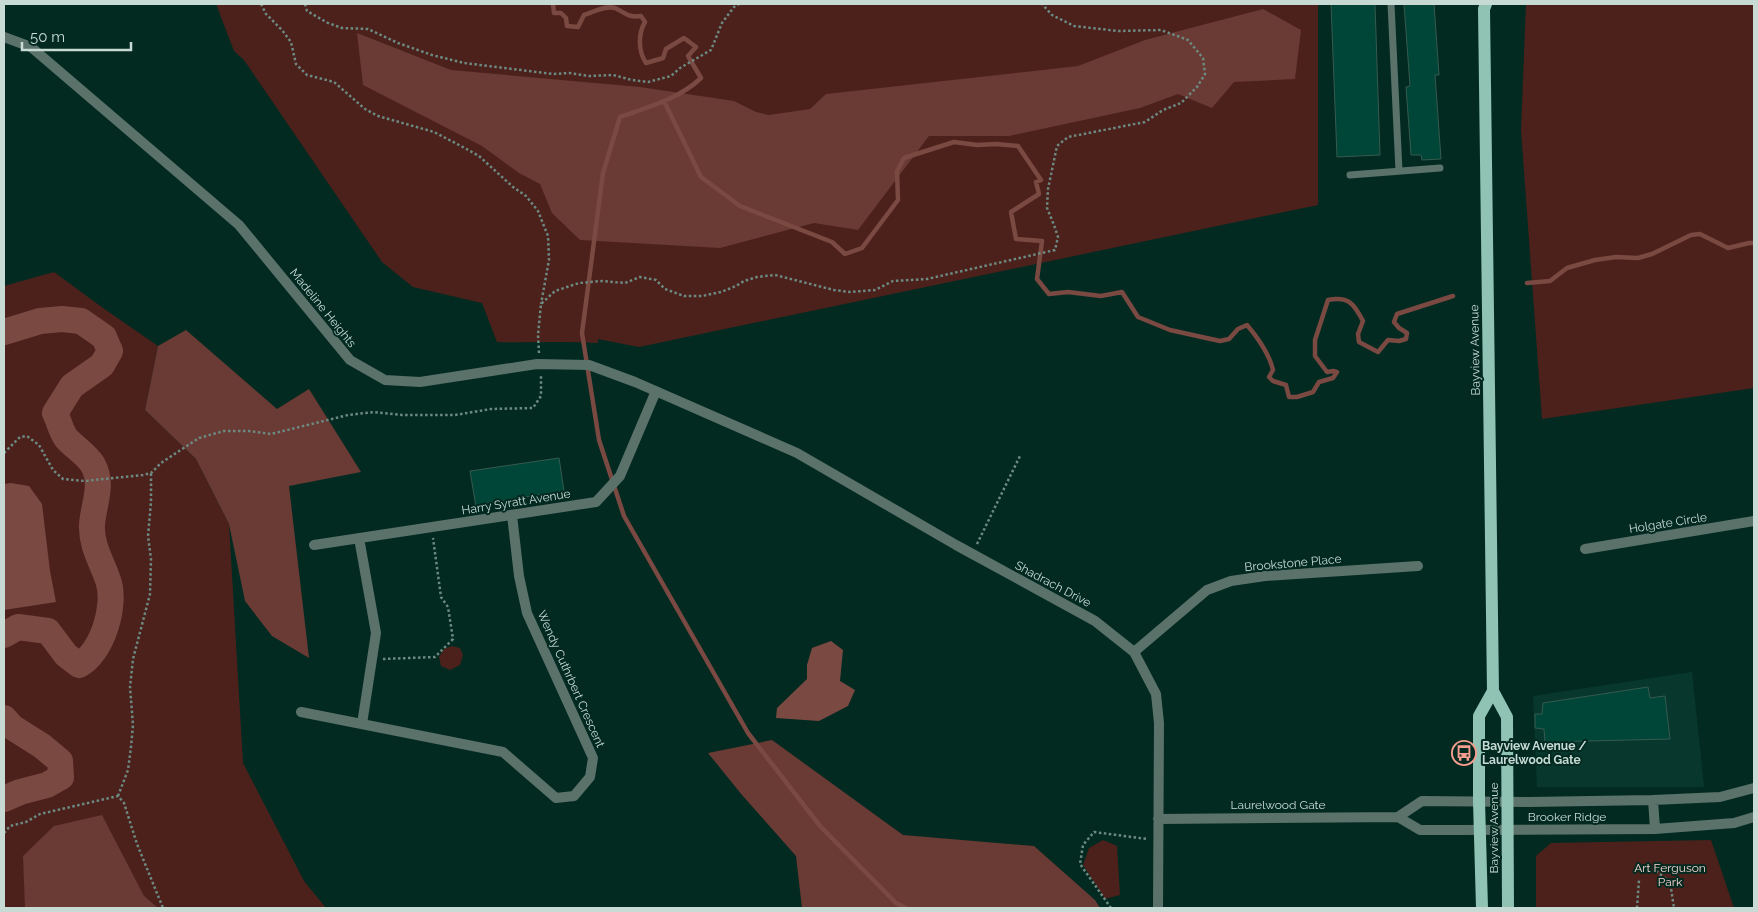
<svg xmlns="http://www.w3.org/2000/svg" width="1758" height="912" font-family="Raleway,sans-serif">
<rect width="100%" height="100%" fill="#032a21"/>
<!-- built -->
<path fill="#08382d" d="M1692 672 1704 787H1537L1533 696Z"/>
<!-- green -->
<path fill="#4c211c" d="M216 4H1318V205L639 347 598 339V343C564 341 530 343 497 342L482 303 413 287 382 262 244 60 234 51Z
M1526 4H1754V388L1542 419 1521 130Z
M54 272 103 308 158 346 145 410 196 459 229 524 243 763 304 881 326 908H4V286Z
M452 646 460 648 463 655 460 665 450 670 441 666 439 657 444 649Z
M1103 840 1117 846 1120 895 1105 899 1083 865 1089 848Z
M1711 840 1734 908H1536V856L1551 843Z"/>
<!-- forest -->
<path fill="#6a3a34" d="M1263 9 1301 30 1295 79 1234 82 1212 108 1178 94 1140 108 1009 136H929L858 230 814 223 720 248 580 240 552 213 540 184 519 173 482 146 363 85 357 33 451 70 640 87 734 101 756 112 769 115 810 109 826 94 1078 66 1145 40Z
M186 330 277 409 309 389 361 472 289 486 309 658 272 636 245 601 229 524 196 459 145 410 158 346Z
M772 740 903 835 1034 846 1095 900 1100 908H802L796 856 742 795 708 753Z
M102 815 144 896 158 908H25L23 856 54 826Z"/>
<!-- water -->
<path fill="#7a4942" d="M11 483 29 486 42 504 50 571 56 602 4 610V484Z
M831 641 843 650 840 681 855 690 848 706 819 721 776 718 777 708 807 679V665L812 648Z"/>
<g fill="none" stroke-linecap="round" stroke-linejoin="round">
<!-- stream -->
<path stroke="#7a4942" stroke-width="4.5" d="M553 4 554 13H561L566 18 567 26 578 27 584 15C593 12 606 5 615 8 626 13 628 18 641 16L645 22C638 34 638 51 646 63L663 58 666 49 684 38 696 47 688 56 701 78C679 99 648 107 620 117L603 173 582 333 599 440 624 516 748 733 820 826 896 903 906 908
M664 101 701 177 740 206 832 242 845 254 862 248 898 200 897 171 904 158 954 142 977 145 996 144 1018 146 1041 180 1036 182 1039 194 1011 212 1016 239 1042 241 1037 279 1049 294 1068 292 1101 296 1122 292 1138 317 1170 330 1220 341 1229 339 1238 329 1247 325C1258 338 1269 353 1273 370L1269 377 1273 381 1286 385 1289 397H1297L1313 392 1319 382 1333 378 1337 372 1333 371 1327 372 1315 356V340L1328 300C1349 296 1354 304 1363 321L1358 334 1359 342 1378 352 1388 340 1399 341 1406 339 1407 333 1399 328 1394 322 1397 314 1453 296
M1527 283 1550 281 1567 268 1595 260 1616 257 1638 258 1652 254 1691 235 1700 234 1728 248 1749 243H1754"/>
<!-- river -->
<path stroke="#7a4942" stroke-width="26" d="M4 332 40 321 62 319 81 321 104 337 110 351 102 365 72 386 55 413C59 421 61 431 66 438 74 447 87 455 93 465 104 485 93 505 92 525 91 546 102 562 108 580 117 605 102 653 79 665L66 655 48 631 18 627 4 635
M4 718 12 727 42 746 60 761 61 777 47 785 20 792 4 799"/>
</g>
<!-- building -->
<path fill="#004638" stroke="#365a4f" d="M1331 4H1375L1380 155 1337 157Z
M1404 4H1434L1439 75H1435L1441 159 1422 160 1421 155H1411L1406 87 1410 86Z
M559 458 564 491 487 503V506L476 507 470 471Z
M1648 687 1650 698 1665 696 1670 739 1545 742 1544 729 1535 728V714H1542L1543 703Z"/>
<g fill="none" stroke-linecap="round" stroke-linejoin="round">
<!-- path -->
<path stroke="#6d8a82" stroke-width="2.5" stroke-dasharray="2.5 2.5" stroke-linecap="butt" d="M261 4 266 14 282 30 291 42 296 64 307 75 334 82 365 109 378 116 434 132 461 146 479 156 513 187 526 196 538 211 548 236 549 260 541 304
M305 4 307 11 328 23 342 28 368 29 398 43 432 55 464 63 553 74 569 73 589 76 613 75 632 80 648 82 671 76 680 68 711 50 722 23 734 7 739 4
M539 353 538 335 541 304 555 291 579 283 602 281 625 283 640 277 656 280 665 289 684 296H702L721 292 736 286 744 281 757 277 775 275 834 290 850 292 875 290 893 281 927 279 1055 250 1058 237 1054 225 1047 208 1048 189 1057 146 1068 137 1145 122 1163 110 1181 103 1197 87 1205 74 1203 58 1188 40 1161 30 1118 31 1074 26 1052 15 1042 4
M4 453 20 437 27 436 39 445 53 470 63 479 85 481 143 475 151 473 161 463 199 438 224 431H249L271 434 348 415 374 412 402 415H455L491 409 533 408 541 396V376
M977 544 1020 456
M383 659 435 657 453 639 448 607 441 597 433 538
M118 796 128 770 131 747 133 725 130 687 133 659 150 594 151 559 148 536 151 502V473
M4 833 10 826 26 822 40 814 118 796 124 803 137 844 163 908
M1656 871 1670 882 1674 908
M1111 908 1080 864 1083 845 1094 832 1147 839
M1637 908 1639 880"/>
<!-- service -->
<path stroke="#5a726a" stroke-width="7" d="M1391 4 1399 171
M1350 175 1440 168"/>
<!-- minor -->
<path stroke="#5a726a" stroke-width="10" d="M4 37 31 47 239 225 350 360 385 380 420 382 537 364 589 365 635 382 797 453 956 545 1095 621 1134 652 1156 694 1159 723 1158 908
M359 538 376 633 362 724
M314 545 596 502 620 476 656 391
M1585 549 1754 521
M1134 652 1207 590 1231 581 1265 576 1418 566
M301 712 503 752 556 798 574 796 590 777 593 758 527 613 519 576 512 515
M1653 800 1655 829
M1398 817 1422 801 1529 802 1653 800 1720 797 1754 788
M1158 819 1398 817 1420 830H1456L1655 829 1734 823 1754 817"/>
<!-- primary -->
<path stroke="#90c3b3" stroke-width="12" d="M1486 4 1484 9 1493 691 1507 717 1508 908
M1482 908 1479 801V716L1493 691"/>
</g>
<!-- icons -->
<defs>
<symbol id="bus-ring" viewBox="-11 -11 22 22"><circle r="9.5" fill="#032a21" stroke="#f59d8f" stroke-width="1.5"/><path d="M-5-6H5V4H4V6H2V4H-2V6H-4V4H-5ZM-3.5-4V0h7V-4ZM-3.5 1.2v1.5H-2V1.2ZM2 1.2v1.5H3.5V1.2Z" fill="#f59d8f"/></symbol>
</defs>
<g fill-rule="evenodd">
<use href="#bus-ring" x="1450" y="739" width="28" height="28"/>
</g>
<g text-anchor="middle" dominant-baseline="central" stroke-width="4" stroke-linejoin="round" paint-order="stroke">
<!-- street labels -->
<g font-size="12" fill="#c7dad4" stroke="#032a21">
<text transform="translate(323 308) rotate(51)">Madeline Heights</text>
<text transform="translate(1475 350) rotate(-91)">Bayview Avenue</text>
<text transform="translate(516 502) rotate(-9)">Harry Syratt Avenue</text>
<text transform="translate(1668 523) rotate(-9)">Holgate Circle</text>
<text transform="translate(1293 563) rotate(-5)">Brookstone Place</text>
<text transform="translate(1053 584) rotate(28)">Shadrach Drive</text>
<text transform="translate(571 679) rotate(66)">Wendy Cuthrbert Crescent</text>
<text x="1278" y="805">Laurelwood Gate</text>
<text x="1567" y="817">Brooker Ridge</text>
<text transform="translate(1494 828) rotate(-90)">Bayview Avenue</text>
</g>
<!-- poi labels -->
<g font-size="12" font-weight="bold" fill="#c7dad4" stroke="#032a21" text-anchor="start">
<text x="1482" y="746">Bayview Avenue /<tspan x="1482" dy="14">Laurelwood Gate</tspan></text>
</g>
<!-- park labels -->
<g font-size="12" fill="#f7d5cf" stroke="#032a21">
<text x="1670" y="868">Art Ferguson<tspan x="1670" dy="14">Park</tspan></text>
</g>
</g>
<!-- border -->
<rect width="1758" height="912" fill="none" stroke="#c7dad4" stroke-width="10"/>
<!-- scale -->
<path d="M22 42v8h109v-8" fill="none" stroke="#c7dad4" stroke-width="2.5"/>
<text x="30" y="42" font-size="15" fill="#c7dad4" stroke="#032a21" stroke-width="4" paint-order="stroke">50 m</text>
</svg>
